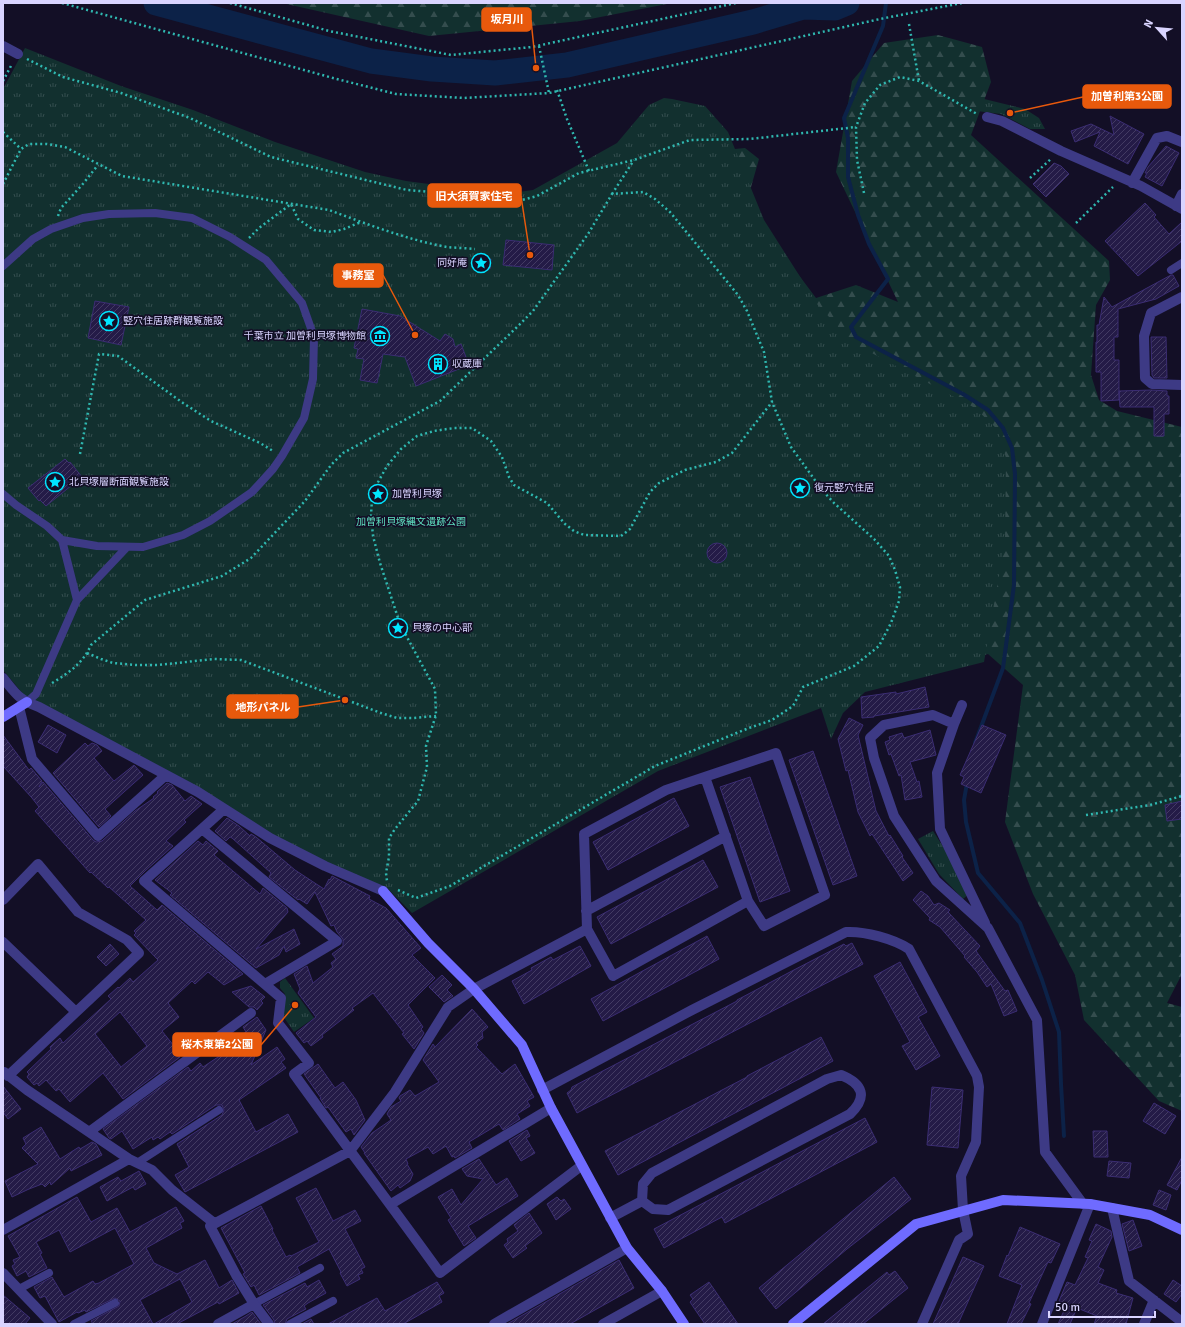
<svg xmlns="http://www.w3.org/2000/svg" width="1185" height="1327" font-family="Signika,'Noto Sans JP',sans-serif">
<defs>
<pattern id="forest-firs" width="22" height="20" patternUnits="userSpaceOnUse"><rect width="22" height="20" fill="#12302f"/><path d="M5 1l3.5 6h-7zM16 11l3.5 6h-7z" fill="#344d4e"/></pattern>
<pattern id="park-tufts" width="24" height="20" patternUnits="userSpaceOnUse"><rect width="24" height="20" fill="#12302f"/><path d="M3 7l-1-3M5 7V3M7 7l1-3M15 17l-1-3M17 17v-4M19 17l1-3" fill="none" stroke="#344d4e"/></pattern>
<pattern id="building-hatch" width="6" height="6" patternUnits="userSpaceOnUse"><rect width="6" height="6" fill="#241b47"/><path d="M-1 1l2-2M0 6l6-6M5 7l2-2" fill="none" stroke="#433b63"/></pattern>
</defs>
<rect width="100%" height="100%" fill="#130f26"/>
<!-- forest -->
<path fill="url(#forest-firs)" d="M282 3H672L580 21 429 36Z
M938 35 982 47 991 82 971 135 1109 261 1110 280 1096 305 1091 375 1099 400 1117 411 1182 427V974L1167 1003 1182 1007V1111L1159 1101 1084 1020 1075 975 1033 894 1005 822 1023 685 988 654 897 684 705 152 745 148 759 159 747 201 762 226 816 298 856 285 898 302 836 172 852 81 884 43Z"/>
<!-- park -->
<path fill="url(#park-tufts)" d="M25 48 121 86 193 110 275 142 365 172 406 181 505 194 533 190 617 143 649 105 664 98 672 99 705 106 728 132 764 220 818 305 853 343 975 408 998 430 1006 458 1005 541 984 662 865 692 843 713 831 739 821 708 658 771 412 913 387 888 330 864 277 838 24 695 3 670V89Z
M980 98 1025 109 1039 118 1045 129H1030L1001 114 977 111Z
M933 831 951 859 969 894 963 899 939 874 918 839Z
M285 978 314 1018 294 1032 283 1016 285 994 280 988V982Z"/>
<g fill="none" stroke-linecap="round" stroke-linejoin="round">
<!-- stream -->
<path stroke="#0c2248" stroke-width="4" d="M886 3 883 26 844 118 848 138V177L858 215 869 244 888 279 851 327 856 337 963 394 988 410 1003 428 1012 448 1015 474 1014 585 1003 668 975 743
M967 783 964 800 966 822 978 873 1020 923 1042 980 1059 1032 1061 1084 1064 1136"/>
<!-- river -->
<path stroke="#0c2248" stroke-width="25" d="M156 3 371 61 432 69 495 73 567 65 753 22 803 7 835 8 847 3"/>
</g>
<!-- building -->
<path fill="url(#building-hatch)" stroke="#3b2d73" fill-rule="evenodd" d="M1110 116 1144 134 1128 164 1094 146 1100 132 1075 142 1071 131 1091 124 1114 135Z
M1166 146 1179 153 1162 186 1145 177 1147 173H1145L1148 167Z
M1054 163 1061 166 1069 174 1046 197 1033 184Z
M1145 203 1156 215 1154 217 1169 234 1182 222V241L1138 276 1105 241Z
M506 240 554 245 552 270 503 265Z
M474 257 491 259 490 269 473 267Z
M1171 275H1173L1179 286 1156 299 1118 309V337H1114V360H1119V400L1101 401V372H1096V342H1097V325H1099L1104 297 1112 307Z
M95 301 129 307 121 345 88 338Z
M362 309 400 316 440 341 445 334 453 339 455 347 461 344 469 365 416 386 405 357 383 354 377 383 360 380 364 359 356 358 358 349 354 348Z
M1151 337H1166L1167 378H1154L1152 375Z
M1152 390 1167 391V396H1169V414H1164V436H1154V407H1120L1119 391Z
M65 459 69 463 70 462 82 477 46 506 40 500 39 501 28 488Z
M793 488a8 8 0 1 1 16 0a8 8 0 1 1-16 0Z
M707 553a10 10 0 1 1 20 0a10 10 0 1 1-20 0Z
M925 687 929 707 874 716V717L862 718 861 697 896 692V694Z
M849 718 863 725 858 735 876 811 889 836 890 835 903 856 902 857 913 873 903 881 872 834 870 836 858 812 848 770 846 771 838 739Z
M48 725 66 735 57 753 38 742Z
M982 725 1006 735 981 793 961 784 964 777 960 775Z
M930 730 936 755 910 762 917 782 919 781 922 797 905 800 901 775 899 776 891 754 889 755 885 742 890 740 889 737 902 733 904 738Z
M3 735 29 770 31 768 42 781 39 787 43 782 93 840 96 842 102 841 135 811 154 798 153 797 158 793 157 792 167 783 172 785 185 801 191 796 202 804 184 820 186 822 166 841 173 846 145 871 130 886 157 910 162 905 243 974 224 985 208 972 195 984 192 981 168 1003 179 1017 162 1031 178 1051 176 1052 180 1057 123 1099 103 1073 70 1102 59 1089 56 1091 46 1080 39 1086 37 1083 34 1085 27 1077 29 1074 27 1072 51 1049 50 1047 60 1038 63 1043 111 999 108 996 118 987 119 988 130 978 133 982 158 960 134 935 136 933 134 931 146 920 109 887 108 888 91 872 90 873 35 811 39 807 32 798 3 766ZM120 1012 147 1046 121 1067 95 1034Z
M85 743 88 746 92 743 97 745 102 751 94 758 114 781 134 765 143 775 105 809 111 816 99 827 53 773Z
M813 751 857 876 833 885 789 760Z
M750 777 790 891 760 902 720 787Z
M674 798 689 826 608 870 593 842Z
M1182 801V819L1167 821 1165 805Z
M227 818 239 826 250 836 251 834 256 837 295 870 324 889 329 879 330 880 332 876 370 896 369 899 386 908 421 948 412 955 435 978 408 1005 423 1027 421 1029 424 1033 414 1049 402 1034 404 1033 373 993 352 1008 354 1010 322 1035 323 1037 311 1046 307 1041 304 1043 296 1033 316 1017 298 993 300 989 294 974 307 966 313 983 333 967 331 963 336 959 332 954 343 946V939L337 932 334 925 331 926 315 892 307 904 299 899 298 900 269 877 271 873 232 838 230 837 226 841 215 831Z
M198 841 203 845 206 841 218 851 214 855 260 894 263 888 287 908 288 912 256 949 294 929 300 944 286 952 284 946 279 955 256 968 170 895 172 893 155 880Z
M703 860 718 887 611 944 597 917Z
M921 891 928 896 934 905 939 903 950 910 948 912 980 946 976 951 1005 991 1008 990 1017 1011 1004 1016 991 984 987 987 977 972 964 957 965 956 940 927 929 920 930 918 913 900Z
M707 936 719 959 603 1021 591 999Z
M852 943 863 964 577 1113 567 1093 571 1090 572 1087 737 1001V1000L790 972 844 944 846 946Z
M110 944 119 954 106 966 97 957Z
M580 946 591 966 524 1004 512 981 532 970 531 968 551 957 553 960Z
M900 962 927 1012 918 1017 940 1056 916 1070 902 1046 910 1042 874 976Z
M442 975 452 985 447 990 453 996 444 1002 429 987Z
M251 986 265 997 261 1001 263 1003 257 1010 254 1007H249L232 992Z
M472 1009 488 1027 482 1032 483 1038 476 1043 478 1045 476 1047 502 1074 515 1064 534 1097 527 1101 530 1106 517 1114 520 1119 503 1130 499 1124 469 1142 472 1148 455 1158 454 1156 452 1157 446 1146 433 1154 428 1147 406 1159 408 1164H407L413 1174 410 1181 400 1188 398 1185 391 1191 364 1153H365L361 1147 372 1133 391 1120 387 1114 391 1107 401 1101 399 1098 400 1096 410 1090 415 1096 439 1082 423 1060 433 1044 435 1047Z
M257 1017 266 1030 251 1065 277 1047 285 1059 281 1062 286 1068 239 1100 256 1132 288 1114 298 1132 185 1192 175 1175 189 1167 177 1144 222 1115 224 1110 222 1105H216L172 1134 170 1132 160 1139 158 1137 153 1140 152 1137 133 1149 122 1131 111 1139 109 1138 103 1129 188 1067 191 1071 200 1063 203 1067 227 1051 225 1048 244 1035 243 1034 246 1032 243 1027Z
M821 1037 833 1061 618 1175 605 1151 747 1077V1076Z
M318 1064 335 1088 343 1082 356 1100 365 1120 354 1135 351 1129 346 1132 328 1107 326 1108 320 1098H321L304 1074Z
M3 1086 21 1109 8 1119 3 1112Z
M932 1087 963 1090 958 1148 927 1145Z
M1154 1103 1176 1116 1165 1134 1143 1121Z
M865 1118 877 1142 725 1223 722 1217 664 1248 654 1229Z
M41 1127 60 1159 79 1147 80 1149 92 1142 96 1144 102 1155 71 1171 70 1168 51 1185 50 1182 45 1187 42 1184 29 1189 12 1197 5 1181 38 1164 22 1148 26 1144 23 1138Z
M527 1130 530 1136 526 1138 535 1153 521 1161 509 1141Z
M1093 1131H1107L1108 1157H1094Z
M1182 1157V1180L1177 1190 1167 1185Z
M479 1159 496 1185 507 1178 518 1196 468 1226 476 1238 464 1246 448 1220 451 1218 438 1197 452 1189 461 1205 483 1179 467 1176 462 1169Z
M1109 1161 1131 1163 1129 1178 1107 1176Z
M139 1171 146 1184 135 1190 133 1187 107 1201 100 1187 118 1177 121 1181Z
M894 1177 911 1199 847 1249 776 1309 759 1288Z
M316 1188 333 1221 355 1210 361 1221 345 1229 365 1267 361 1269 363 1273 358 1275 360 1279 347 1286 340 1273 341 1272 329 1249 297 1267 300 1273 259 1295 254 1285 251 1287 243 1274 245 1273 221 1228 261 1206 273 1229 272 1230 286 1257 290 1255 291 1256 319 1242 296 1198Z
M1159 1190 1171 1195 1166 1210 1153 1205Z
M77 1197 91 1222 117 1208 130 1232 176 1207 184 1221 180 1223 182 1228 146 1248 154 1263 177 1274 205 1260 219 1288 232 1280 239 1293 219 1304 218 1302 177 1324H154L192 1302 180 1279 140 1300 153 1324H93L91 1321 119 1306 120 1301 115 1298 86 1312 85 1310 78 1313 77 1312 59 1322 45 1296 40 1298 34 1287 52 1277 64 1297 93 1281 95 1284 99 1283 134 1264 115 1228 70 1252 59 1230 36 1242 42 1253 40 1254 47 1268 29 1277 26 1271 17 1276 12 1266 15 1264 13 1260 20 1257 8 1236Z
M557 1197 561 1201 564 1199 571 1209 556 1220 547 1204Z
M529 1213 542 1233 525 1246 527 1248 513 1258 504 1245 508 1242 507 1239 518 1231 514 1225Z
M1133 1220 1142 1246 1129 1251 1122 1224Z
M1096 1224 1111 1231 1112 1237 1098 1267 1104 1270 1098 1283 1117 1290 1116 1293 1133 1298 1126 1324H1094L1097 1316 1077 1308 1070 1324H1058L1067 1304 1059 1301 1067 1282 1075 1285 1088 1258 1085 1257 1092 1241 1089 1240Z
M1020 1227 1060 1244 1051 1263 1048 1262 1029 1303 1031 1304 1021 1324H1007L1022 1285 999 1276 1007 1255 1008 1256Z
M963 1257 984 1266 958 1324H933Z
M619 1260 634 1288 570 1324H507Z
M895 1271 908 1288 863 1324H823L887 1272 889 1275Z
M319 1280 326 1293 308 1303 304 1306 306 1309 287 1319 285 1324H275L274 1320 263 1305 305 1283 307 1287Z
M1173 1280 1182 1286V1294L1176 1302 1164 1294Z
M437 1282 444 1293 439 1296 442 1302 403 1324H328L377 1298 385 1311Z
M709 1282 738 1324H705L696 1311 690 1302 693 1299 690 1295Z
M3 1295 30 1318 25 1324H3Z
M252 1312 261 1324H232L246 1316Z
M311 1319 314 1324H302Z"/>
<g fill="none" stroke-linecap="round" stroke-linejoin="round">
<!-- path -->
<path stroke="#2fb8b0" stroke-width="2.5" stroke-dasharray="2 3" stroke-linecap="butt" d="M62 3 333 78 396 94 464 98 549 93 880 19 962 3
M230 3 329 31 451 55 532 47 736 3
M909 24 919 81
M539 46 549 93
M27 59 63 77 121 93 190 118 271 157 407 190 491 197 522 200 537 196 579 173 634 160 690 140 750 139 856 127
M3 81 12 64
M557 90 567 119 589 171
M3 132 21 149
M1030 178 1052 158
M3 184 21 149 29 144H47L65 147 122 176 329 210C367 224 408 240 447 247 456 248 466 248 475 249
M864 193 857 160 856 127 865 103 880 85 900 77 919 81 977 114
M612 194 634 160
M58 216 61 208 82 185 98 165
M1076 223 1113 187
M249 238 259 228 291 204 298 219 314 230 332 232 344 229 361 222
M80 454 99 354 118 356 183 403 211 421 260 443 273 451
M87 653 101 659 113 663 136 665H158L214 659 241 660 381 713 397 718H413L436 716
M52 683C69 673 83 663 91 645L145 600 222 576 251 558 305 501 331 465 343 453 440 401 516 328 533 311 588 234 612 194 643 192 655 199 670 212 738 295 747 311 764 352 772 402 732 453 716 462 685 470 659 483 650 492 630 529 621 536 584 535 574 531 565 524 547 503 514 485 509 477 502 457 491 441 472 428H454L434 431 417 436 401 449 387 466 377 484 372 499 371 515 373 536 380 563 400 624 435 689 436 715 426 746 427 767 418 801 395 829 389 838V857L386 873 387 881
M1086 815 1150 805 1182 796
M398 890 416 898 450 886 655 766 749 728 772 720 793 706 803 687 854 666 879 646 891 623 899 601 900 587 895 570 889 556 874 539 834 503 822 490 791 447 772 402"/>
<!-- lane -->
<path stroke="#3d3a85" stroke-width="8" d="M3 266 33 239 51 229 83 218 109 214 155 213 192 218 230 237 266 260 302 303 314 337 313 379 304 418 282 456 273 469 252 492 210 521 183 535 143 547 97 546 62 540 47 526 16 505 3 494
M1171 270 1182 263
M77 600 127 547
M27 702 36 694 77 600 62 540
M137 1163 219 1110
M19 1289 49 1273
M254 1304 320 1268
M74 1324 115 1303
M290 1324 333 1301"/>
<!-- street -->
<path stroke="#3d3a85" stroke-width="10" d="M3 46 18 54
M987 117 1002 121 1061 151 1141 186 1182 209
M1132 183 1157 138 1167 136 1182 142
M1176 206 1182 194
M1182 297 1151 313 1144 336 1145 378 1152 384 1182 385
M3 678C17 695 18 699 39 707L198 792 270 838 325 866 383 891
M962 705 954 724 933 715 884 725 870 738 874 758 894 816 936 881 988 928 1037 1020 1045 1152 1083 1204
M19 707 32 759 98 836 166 775
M954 724 937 773 940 829 985 923
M705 777 748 901 764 926 825 895 776 753 666 790 584 834 587 929 613 976 748 901
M224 809 144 881 281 998 278 1023 309 1063 294 1074C342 1141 392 1206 440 1273L581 1166
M202 829 337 941 265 984
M3 900 38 864 78 912 127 940 139 953 8 1076
M586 911 726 836
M3 942 76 1012
M4 1072 27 1090 129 1159 152 1170 172 1190 214 1223
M841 1075C863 1084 868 1097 850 1114L668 1210 653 1209 642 1201 643 1184 652 1173 827 1079Z
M542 1090 692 1010 846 932C865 931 894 939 909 949L977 1076 979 1087 976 1142 961 1176 963 1210 968 1234 959 1240 922 1324
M89 1132 251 1013
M391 1204 551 1108
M1112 1208 1129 1281 1182 1322
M610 1218 642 1201
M3 1230 129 1159
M3 1273 52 1324
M218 1324 254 1304
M269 1324 254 1304 236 1275 210 1226 350 1151 395 1092 448 1007 474 989 587 929
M494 1324 627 1248
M603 1324 662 1291
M1042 1324 1090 1204
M1144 1324 1154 1300"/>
<!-- secondary -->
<path stroke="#6f6bff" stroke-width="10" d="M3 717 27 702
M383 891 428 943 474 989 522 1045 551 1108 627 1248 662 1291 684 1324
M793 1324 916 1224 1003 1200 1090 1204 1112 1208 1150 1215 1182 1230"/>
</g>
<!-- icons -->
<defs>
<symbol id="sight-ring" viewBox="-11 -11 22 22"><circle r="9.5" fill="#130f26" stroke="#00e5ff" stroke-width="1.5"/><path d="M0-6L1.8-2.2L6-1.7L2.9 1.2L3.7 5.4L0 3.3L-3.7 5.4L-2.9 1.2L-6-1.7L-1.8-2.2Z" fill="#00e5ff"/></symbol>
<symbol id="museum-ring" viewBox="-11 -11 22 22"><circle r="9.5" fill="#130f26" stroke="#00e5ff" stroke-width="1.5"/><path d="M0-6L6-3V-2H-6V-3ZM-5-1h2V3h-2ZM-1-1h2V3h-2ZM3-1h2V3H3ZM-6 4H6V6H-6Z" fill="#00e5ff"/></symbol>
<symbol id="building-ring" viewBox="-11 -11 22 22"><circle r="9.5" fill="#130f26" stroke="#00e5ff" stroke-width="1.5"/><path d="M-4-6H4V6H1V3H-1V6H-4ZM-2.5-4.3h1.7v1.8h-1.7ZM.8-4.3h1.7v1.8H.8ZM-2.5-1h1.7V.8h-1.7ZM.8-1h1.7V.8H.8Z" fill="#00e5ff"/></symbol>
</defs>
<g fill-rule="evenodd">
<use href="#sight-ring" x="470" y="252" width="22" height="22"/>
<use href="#sight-ring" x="98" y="310" width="22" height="22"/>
<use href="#museum-ring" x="369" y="325" width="22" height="22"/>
<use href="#building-ring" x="427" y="353" width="22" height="22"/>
<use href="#sight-ring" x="44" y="471" width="22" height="22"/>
<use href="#sight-ring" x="789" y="477" width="22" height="22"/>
<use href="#sight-ring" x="367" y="483" width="22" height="22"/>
<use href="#sight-ring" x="387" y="617" width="22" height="22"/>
</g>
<g text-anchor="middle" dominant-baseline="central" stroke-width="3.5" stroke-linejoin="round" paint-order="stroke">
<!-- poi labels -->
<g font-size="10" fill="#d9d4ff" stroke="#130f26" text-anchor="start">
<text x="467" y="263" text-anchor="end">同好庵</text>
<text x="123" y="321">竪穴住居跡群観覧施設</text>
<text x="366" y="336" text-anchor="end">千葉市立 加曽利貝塚博物館</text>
<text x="452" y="364">収蔵庫</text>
<text x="69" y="482">北貝塚層断面観覧施設</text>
<text x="814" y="488">復元竪穴住居</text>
<text x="392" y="494">加曽利貝塚</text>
<text x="412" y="628">貝塚の中心部</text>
</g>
<!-- park labels -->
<g font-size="10" fill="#5fe0c0" stroke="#130f26">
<text x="411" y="522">加曽利貝塚縄文遺跡公園</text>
</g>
</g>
<!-- callouts -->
<path fill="none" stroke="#e8590c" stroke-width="1.5" d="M536 68L531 20M1010 113L1083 97M530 255L521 196M415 335L383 275M345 700L298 707M295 1005L261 1045"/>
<g fill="#e8590c" stroke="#130f26" stroke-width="1.5">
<circle cx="536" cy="68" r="4"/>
<circle cx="1010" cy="113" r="4"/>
<circle cx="530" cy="255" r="4"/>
<circle cx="415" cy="335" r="4"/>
<circle cx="345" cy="700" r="4"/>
<circle cx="295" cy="1005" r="4"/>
</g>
<g fill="#e8590c" stroke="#e8590c" stroke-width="1.5">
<rect x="482" y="8" width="49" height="23" rx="4"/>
<rect x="1083" y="85" width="88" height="23" rx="4"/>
<rect x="428" y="184" width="93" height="23" rx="4"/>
<rect x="334" y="264" width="49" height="23" rx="4"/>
<rect x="227" y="695" width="71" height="23" rx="4"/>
<rect x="173" y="1033" width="88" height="23" rx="4"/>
</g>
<g font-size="11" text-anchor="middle" font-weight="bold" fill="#fff">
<text x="507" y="23">坂月川</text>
<text x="1127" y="100">加曽利第3公園</text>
<text x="474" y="200">旧大須賀家住宅</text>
<text x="358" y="279">事務室</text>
<text x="263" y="711">地形パネル</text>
<text x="217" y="1048">桜木東第2公園</text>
</g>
<!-- border -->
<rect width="1185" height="1327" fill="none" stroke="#d9d4ff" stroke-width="8"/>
<!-- north arrow -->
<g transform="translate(1157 28) rotate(297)" stroke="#130f26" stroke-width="3" paint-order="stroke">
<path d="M0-3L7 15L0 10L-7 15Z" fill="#d9d4ff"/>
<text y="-6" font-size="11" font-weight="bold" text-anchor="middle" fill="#d9d4ff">N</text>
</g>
<!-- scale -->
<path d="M1049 1311v6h106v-6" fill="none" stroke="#d9d4ff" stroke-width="2"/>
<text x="1055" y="1311" font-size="12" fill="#d9d4ff" stroke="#130f26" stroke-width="3" paint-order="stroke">50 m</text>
</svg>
